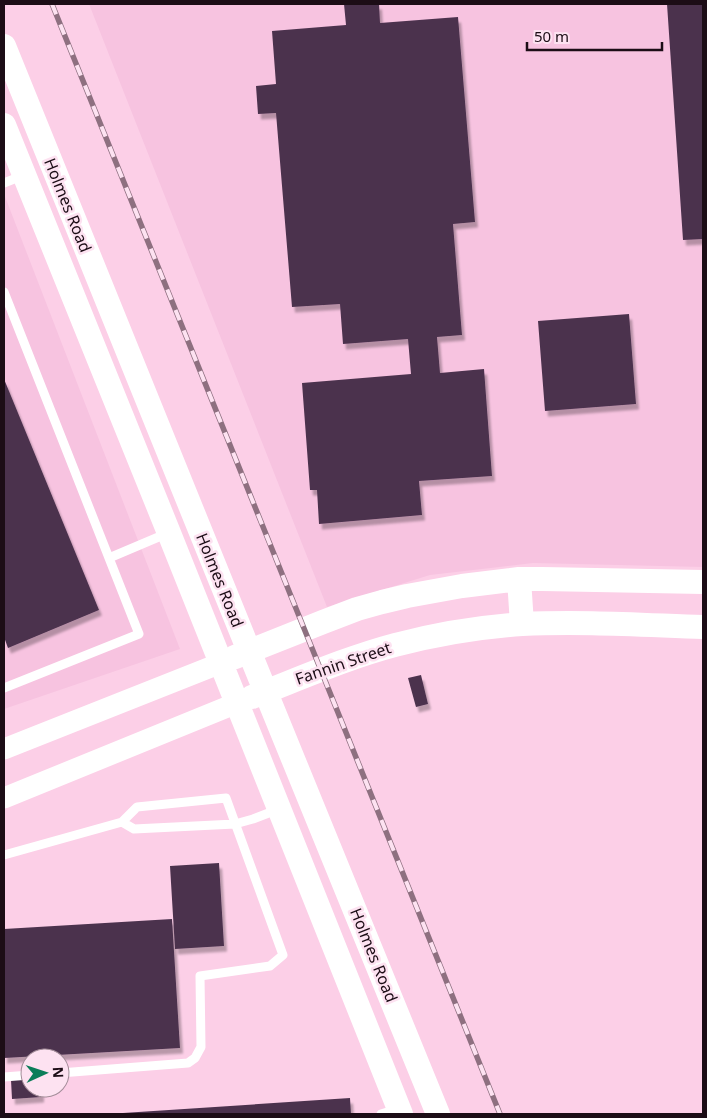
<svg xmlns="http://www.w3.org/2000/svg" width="707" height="1118" font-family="'Noto Sans',sans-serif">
<defs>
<filter id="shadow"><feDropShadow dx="3" dy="5.5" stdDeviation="1" flood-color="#0004"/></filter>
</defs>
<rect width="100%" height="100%" fill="#fccfe7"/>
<!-- built -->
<path fill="#f7c3e0" d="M89 4H703V567L533 563 430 575 327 607Z
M4 194 180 649 4 709Z"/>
<!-- building -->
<path fill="#4c324e" filter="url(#shadow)" d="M344 4H379L380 23 458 17 475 222 453 224 462 335 437 337 440 373 484 369 492 476 419 481 422 515 319 524 317 490H310L302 383 411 374 408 339 343 344 340 304 292 307 276 113 258 114 256 86 276 84 272 31 346 25Z
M667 4H703V239L683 240Z
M629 314 636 404 545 411 538 321Z
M4 379 99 610 8 648 4 637Z
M421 675 428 704 416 707 408 678Z
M219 863 224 946 175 949 170 866Z
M172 919 180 1048 4 1058V929Z
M30 1079V1088H41V1097L12 1099 11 1080Z
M350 1098 351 1114H123V1113Z"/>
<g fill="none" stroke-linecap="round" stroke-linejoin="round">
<!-- service -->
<path stroke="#fff" stroke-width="9" d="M4 183 24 175
M4 292 139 634 4 688
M109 558 168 533
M122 822 134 829 235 824 253 819 279 809
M4 855 122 822 137 807 226 798 283 955 270 966 200 976 201 1047 195 1058 188 1063 60 1073
M4 1077 30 1075
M381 1114 397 1109"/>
<!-- tertiary -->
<path stroke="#fff" stroke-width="21" d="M4 749 221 663
M4 798 237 703"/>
<!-- secondary -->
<path stroke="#fff" stroke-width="24" d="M4 46 249 651 438 1114
M4 125 169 533 401 1114
M519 579 522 624
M235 657 323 622 357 609 382 602 407 596 462 586 519 579H542L703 582
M252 697C299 679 346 658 395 645 436 634 479 627 522 624 582 621 643 625 703 627"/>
<defs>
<path id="rail" d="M52 4 500 1114"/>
</defs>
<!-- rail casing -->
<use href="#rail" stroke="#8e7080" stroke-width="5.5"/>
<!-- rail -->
<use href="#rail" stroke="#fde2f1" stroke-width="4" stroke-dasharray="11" stroke-linecap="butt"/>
</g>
<g text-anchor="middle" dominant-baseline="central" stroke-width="5" stroke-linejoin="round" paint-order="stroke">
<!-- street labels -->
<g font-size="16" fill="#1c0d16" stroke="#fde2f1">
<text transform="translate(68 205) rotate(68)">Holmes Road</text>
<text transform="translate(220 580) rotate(68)">Holmes Road</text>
<text transform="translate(343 663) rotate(-19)">Fannin Street</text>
<text transform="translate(374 955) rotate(68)">Holmes Road</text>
</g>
</g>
<!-- border -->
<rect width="707" height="1118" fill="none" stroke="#1c0d16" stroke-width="10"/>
<!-- north arrow -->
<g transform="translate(45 1073) rotate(87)"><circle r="24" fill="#fde2f1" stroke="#a38d99"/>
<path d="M0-4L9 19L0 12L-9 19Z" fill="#0b7d59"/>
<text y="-8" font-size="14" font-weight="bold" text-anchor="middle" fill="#1c0d16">N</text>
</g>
<!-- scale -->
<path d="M527 42v8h135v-8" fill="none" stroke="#1c0d16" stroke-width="2.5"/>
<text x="534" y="42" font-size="15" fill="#1c0d16" stroke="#fde2f1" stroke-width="4" paint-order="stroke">50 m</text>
</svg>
